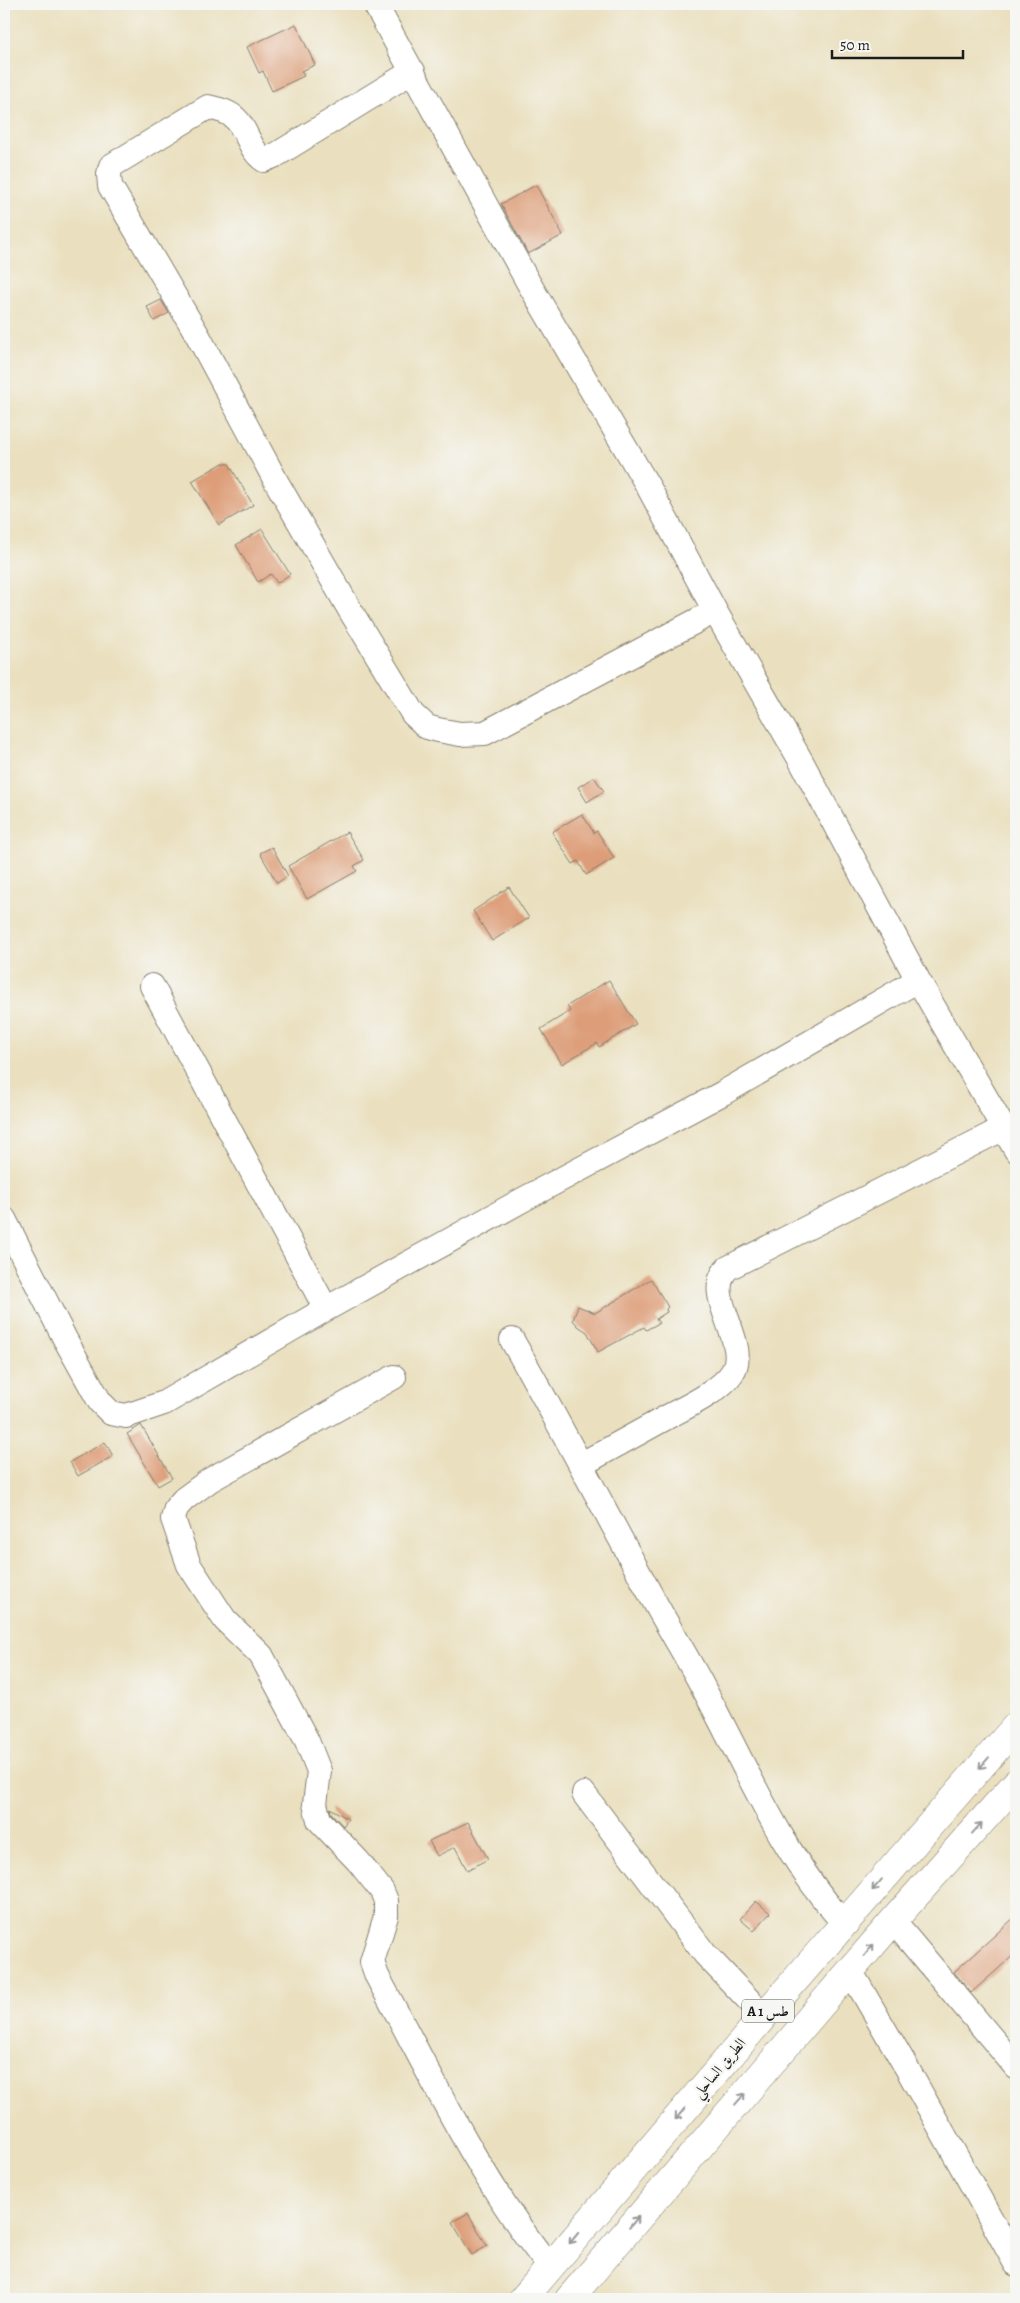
<svg xmlns="http://www.w3.org/2000/svg" width="1020" height="2303" font-family="Alegreya,Amiri,serif">
<rect width="100%" height="100%" fill="#f6f6f2"/>
<filter id="ink" filterUnits="userSpaceOnUse"><feTurbulence type="fractalNoise" baseFrequency=".02" numOctaves="2"/><feDisplacementMap in="SourceGraphic" scale="10" xChannelSelector="R" yChannelSelector="G"/><feConvolveMatrix kernelMatrix="1 2 1 2 8 2 1 2 1" color-interpolation-filters="sRGB"/></filter>
<filter id="wash" filterUnits="userSpaceOnUse"><feTurbulence type="fractalNoise" baseFrequency=".0096" numOctaves="4" result="noise"/><feDisplacementMap in="SourceGraphic" scale="20" xChannelSelector="R" yChannelSelector="G"/><feGaussianBlur stdDeviation="1.12" result="paint"/><feColorMatrix in="noise" values="0 0 0 0 0 0 0 0 0 0 0 0 0 0 0 0 0 1.4 0 .05"/><feComposite in="paint" operator="in"/></filter>
<g filter="url(#wash)">
<rect width="100%" height="100%" fill="#eae0bf"/>
<g id="blocks">
<!-- building -->
<path fill="#dd9d78" d="M296 24 315 65 301 71 304 76 272 91 263 71 259 73 247 47Z
M536 185 563 235 528 254 501 204Z
M161 300 169 313 154 321 147 307Z
M223 463 229 464 253 505 219 525 192 481Z
M262 529 290 574 277 583 271 574 258 582 236 545Z
M594 777 604 791 587 802 578 787Z
M582 814 594 833 597 831 614 858 586 875 578 861 573 864 552 832Z
M347 832 364 860 354 866 357 871 307 899 288 866Z
M272 847 288 876 277 883 260 853Z
M509 887 529 918 492 941 473 911Z
M609 980 636 1024 599 1047 597 1043 562 1064 541 1029 570 1011 567 1006Z
M651 1279 668 1307 666 1309 667 1312 656 1319 659 1323 646 1330 644 1327 598 1352 587 1332 578 1326 573 1320 578 1306 595 1313Z
M141 1425 172 1478 158 1486 127 1434Z
M105 1442 113 1456 78 1476 70 1462Z
M330 1808 348 1819 343 1826 331 1813Z
M468 1822 488 1859 467 1870 455 1847 437 1856 429 1841Z
M756 1901 770 1913 754 1931 740 1919Z
M1016 1916V1953L971 1993 954 1972Z
M468 2213 487 2246 472 2255 452 2222Z"/>
</g>
</g>
<g filter="url(#ink)">
<use href="#blocks" fill-opacity="0" stroke="#837e6e" stroke-width="1"/>
<g fill="none" stroke-linecap="round" stroke-linejoin="round">
<defs>
<path id="minor" d="M375 4 528 282 649 488 715 611 801 761 918 980 1016 1150
M413 71 276 155 264 160C248 150 247 125 231 115 224 110 215 109 208 107L111 166 109 174 110 186 197 334 277 483 350 610 413 714 427 727 438 730 460 734 485 733 715 611
M152 986 326 1309
M4 1219 65 1339 100 1402 111 1413 126 1416 164 1403 326 1309 526 1198 723 1093 918 980
M512 1340C561 1426 606 1513 653 1599 670 1630 689 1660 705 1691 748 1771 783 1856 844 1923
M394 1377 210 1480 184 1499 176 1508 173 1519 189 1565 225 1620 261 1655 307 1741 319 1771 315 1804 319 1820 358 1861 382 1891 386 1901V1916L372 1962 377 1976C430 2073 480 2181 550 2267
M582 1464C611 1448 640 1432 669 1416 688 1406 720 1391 732 1373 752 1343 700 1294 728 1268L1004 1128
M584 1794 705 1954 764 2016
M893 1921 1016 2067
M851 1972 908 2070 1016 2264"/>
<path id="highway" d="M523 2299 764 2016 1016 1726
M569 2299 893 1921 1016 1783"/>
</defs>
<!-- minor casing -->
<use href="#minor" stroke="#837e6e" stroke-width="26"/>
<!-- highway casing -->
<use href="#highway" stroke="#837e6e" stroke-width="29"/>
<!-- minor -->
<use href="#minor" stroke="#fff" stroke-width="24"/>
<!-- highway -->
<use href="#highway" stroke="#fff" stroke-width="28"/>
</g>
<!-- one-way arrows -->
<defs><path id="oneway-shaft" d="M-6 0H5M1.5-3L5.5 0L1.5 3" fill="none" stroke-width="1.6" stroke-linecap="round" stroke-linejoin="round" transform="scale(1.25)"/></defs>
<g stroke="#999">
<use href="#oneway-shaft" transform="translate(984 1763) rotate(131)"/>
<use href="#oneway-shaft" transform="translate(977 1828) rotate(-48)"/>
<use href="#oneway-shaft" transform="translate(877 1885) rotate(131)"/>
<use href="#oneway-shaft" transform="translate(869 1950) rotate(-51)"/>
<use href="#oneway-shaft" transform="translate(740 2099) rotate(-49)"/>
<use href="#oneway-shaft" transform="translate(680 2114) rotate(130)"/>
<use href="#oneway-shaft" transform="translate(634 2222) rotate(-50)"/>
<use href="#oneway-shaft" transform="translate(574 2238) rotate(130)"/>
</g>
</g>
<g text-anchor="middle" dominant-baseline="central" stroke-width="4.5" stroke-linejoin="round" paint-order="stroke">
<!-- shield labels -->
<rect fill="#f6f6f2" stroke="#5d5d5c" stroke-width="1" x="742" y="1999.5" width="52" height="23" rx="4"/>
<g font-size="14" font-weight="bold" fill="#1c1c1c">
<text x="768" y="2011">A 1 طس</text>
</g>
<!-- street labels -->
<g font-size="15" fill="#1c1c1c" stroke="#f6f6f2">
<text transform="translate(719 2068) rotate(-50)">الطريق الساحلي</text>
</g>
</g>
<!-- margin -->
<rect width="1020" height="2303" fill="none" stroke="#f6f6f2" stroke-width="20"/>
<!-- scale -->
<path d="M832 50v8h131v-8" fill="none" stroke="#1c1c1c" stroke-width="2.5"/>
<text x="840" y="50" font-size="15" fill="#1c1c1c" stroke="#f6f6f2" stroke-width="4" paint-order="stroke">50 m</text>
</svg>
